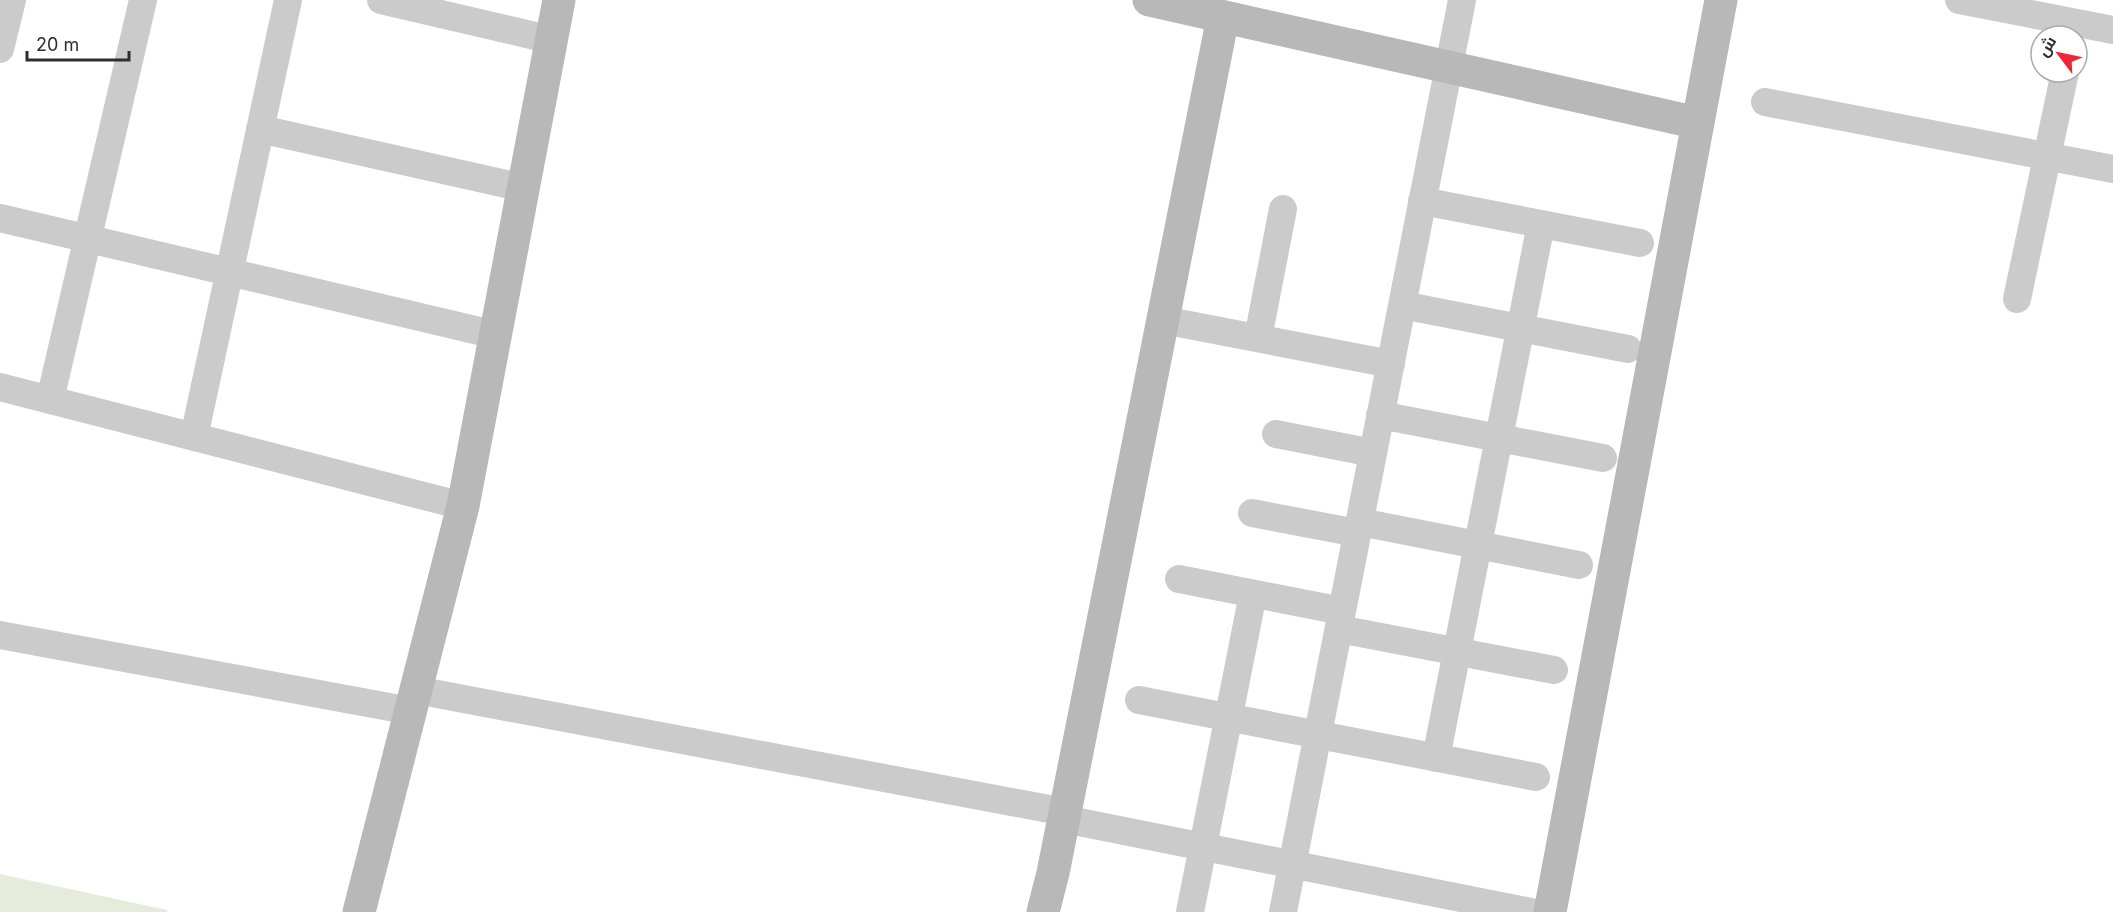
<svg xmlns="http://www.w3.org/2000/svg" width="2113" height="912" font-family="Inter,Cairo,sans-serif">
<rect width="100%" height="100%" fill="#fff"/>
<!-- green -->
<path fill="#e5ecdb" d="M0 874 167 910V912H0Z"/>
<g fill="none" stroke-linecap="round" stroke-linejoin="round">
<!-- street -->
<path stroke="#cbcbcb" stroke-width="28" d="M381 0 552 40
M1959 0 2113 30
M0 49 12 0
M1765 102 2113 169
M260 129 524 188
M1422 201 1640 243
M0 218 496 335
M2017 299 2065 72
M1402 305 1628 349
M1163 320 1391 364
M1258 338 1283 209
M0 387 463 506
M50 400 143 0
M1380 415 1603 458
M1276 434 1373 453
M194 437 288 0
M1252 513 1357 533
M1360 522 1579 565
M1179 579 1342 611
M1339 629 1554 670
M0 635 411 711
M416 690 1065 812
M1139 700 1536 777
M1436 758 1541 224
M1064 819 1531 912
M1190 912 1253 594
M1283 912 1462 0"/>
<!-- secondary -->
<path stroke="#b8b8b8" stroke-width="33" d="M1149 0 1698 123
M359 912 463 506 559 0
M1043 912 1053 873 1223 17
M1550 912 1721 0"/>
</g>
<!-- north arrow -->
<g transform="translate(2059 54) rotate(302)"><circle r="28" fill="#ffffff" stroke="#ababab" stroke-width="1.5"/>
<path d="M0-4.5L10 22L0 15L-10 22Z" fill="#ef2638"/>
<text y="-9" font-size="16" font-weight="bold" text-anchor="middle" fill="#2e2e2e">ش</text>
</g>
<!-- scale -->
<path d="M27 51v9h102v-9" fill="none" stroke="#2e2e2e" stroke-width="3"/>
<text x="36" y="51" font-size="18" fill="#2e2e2e" stroke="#ffffff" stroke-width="4.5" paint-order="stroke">20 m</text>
</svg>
